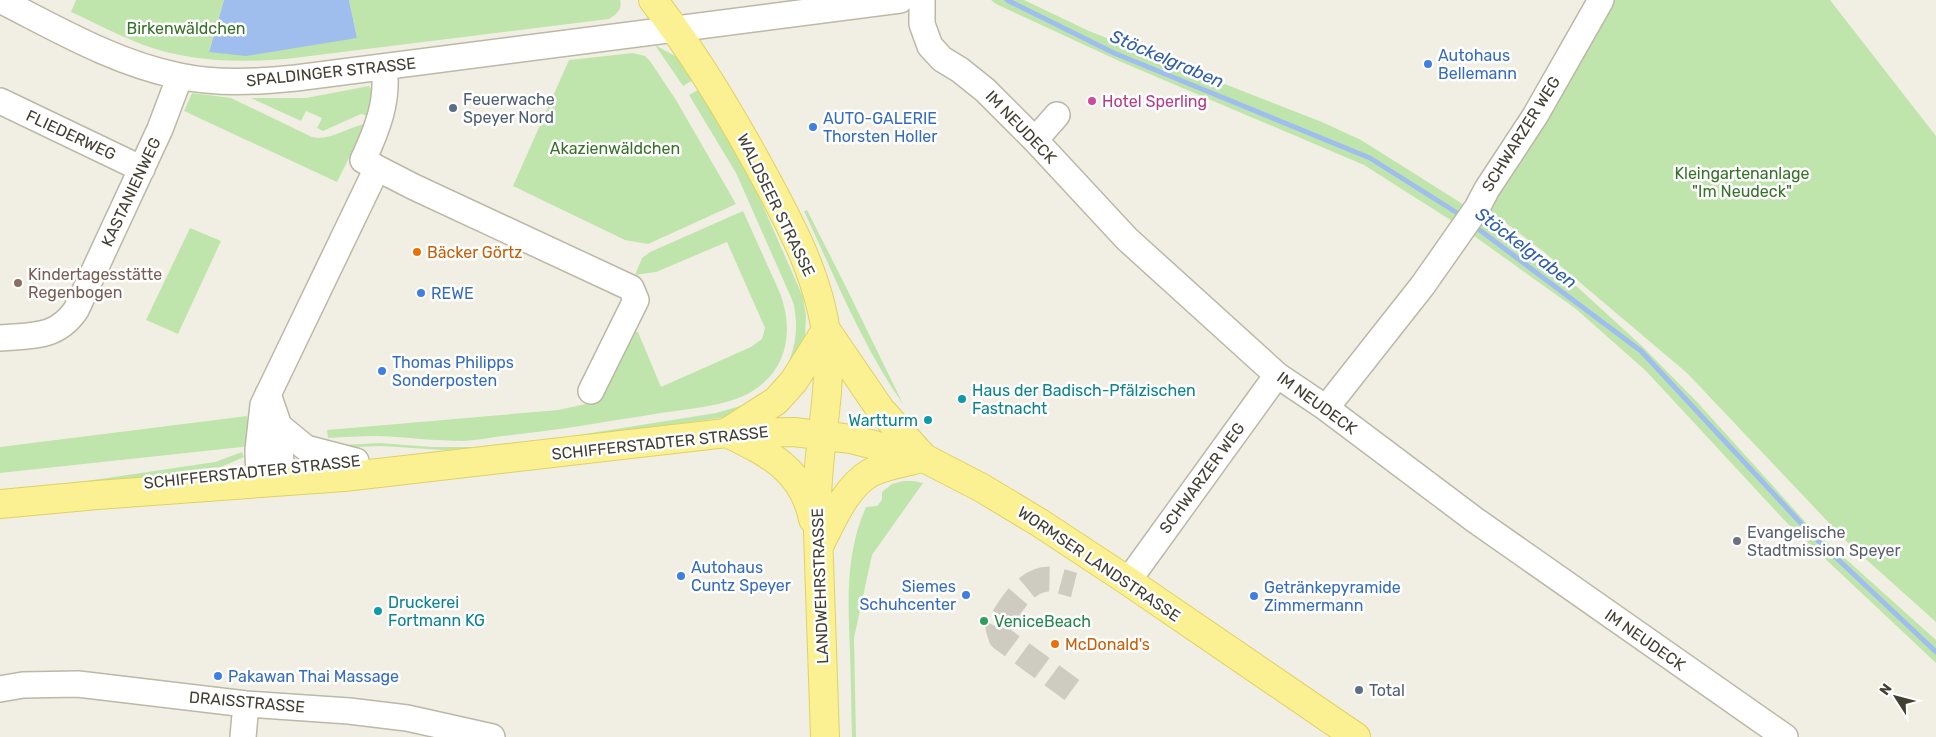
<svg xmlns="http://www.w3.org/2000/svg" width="1936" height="737" font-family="Rubik,sans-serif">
<rect width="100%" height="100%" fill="#f1efe3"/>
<!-- green -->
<path fill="#c0e5ac" d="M76 0H224L209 51 357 38 349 0H620C623 10 616 14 609 19L286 59C248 62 212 62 175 54 139 47 104 27 71 12Z
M991 0H1024L1089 31 1322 122 1361 140 1458 201 1573 283 1642 346 1698 403 1809 526 1936 640V663L1786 522 1646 371 1576 309 1463 228 1364 165 1119 61 996 4Z
M1608 0H1830L1936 136V622L1849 544 1687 373 1544 252 1485 207Z
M655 45 677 57 693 80 683 86Z
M633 53 645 56 650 61 676 100 736 204 648 244 625 240 513 186 569 60Z
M369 86 373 91 369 116 361 114 323 131 317 128 322 118 306 111 301 121 251 98H306Z
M700 89 745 165 803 297 806 316 805 339 785 370C796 348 799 326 793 302L736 173 689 95Z
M192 93 231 98 312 137C331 141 347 127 366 124L337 182 184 111Z
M807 210 846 287 903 404C861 344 835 277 804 211Z
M743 211 780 293C794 330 788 370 751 392 726 407 684 409 655 414 604 422 553 431 502 436 489 438 477 440 464 441 435 441 406 437 377 436 361 436 344 437 328 438L327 430 558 410 595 402 629 331 638 332 661 387 751 347 762 339 765 328 727 242 656 272 635 275 642 258 650 252Z
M190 228 221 241 178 334 146 320Z
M747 404 734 416 662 426 597 438 458 451 381 446 327 448 341 445 380 443 432 447H474L566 437 716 413Z
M247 416 251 446 0 473V447Z
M242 452 244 457 221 467 39 492 60 485 215 462Z
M903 481H913L923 483 872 555 854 638 856 737H852C851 709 851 680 850 652 848 602 845 554 866 507L877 506 882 500V492L892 484Z"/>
<!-- water -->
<path fill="#9fbeed" d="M224 0H349L357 38 246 56 209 52Z"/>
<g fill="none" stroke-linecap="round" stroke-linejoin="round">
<!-- stream -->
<path stroke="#9fbeed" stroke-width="5" d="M1007 0 1114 53 1370 158 1462 216
M1473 225 1641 351 1810 533 1936 652"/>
<!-- minor-tunnel -->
<path stroke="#ceccc0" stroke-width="25" stroke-dasharray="25 12" stroke-linecap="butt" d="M1072 690 1001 638 998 628C1008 608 1026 578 1050 579 1058 580 1066 583 1074 585"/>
<defs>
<path id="minor" d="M0 0C57 29 115 63 179 76 217 84 257 82 296 78L900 0
M922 0V24L930 46 942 59 960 70 985 90 1035 140 1127 239 1277 375 1326 408 1475 520 1785 737
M0 101 142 169
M1035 140 1057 115
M377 168 414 187 631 288 636 300 591 391
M0 338C32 335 56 339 76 310L160 129 180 76
M268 394 279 426 282 482
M1326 408 1423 285 1477 208 1487 189 1535 116 1601 0
M279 426 306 448 356 461
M259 484 258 450 263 405 377 168 363 160C377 130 389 100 384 67
M1128 581 1277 375
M0 689 23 685 78 684 246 704 349 711 407 718 492 737
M243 737 246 704"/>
<path id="major" d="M653 0C692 50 724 103 755 159 788 219 824 282 828 352 830 403 817 452 817 503L825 737
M826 330 880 409 924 458
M729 431 776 401 794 381 826 330
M727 433C768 453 803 469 813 519
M0 504 97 495 344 477 726 433 794 432 851 439 924 458 982 488 1040 523 1128 581 1356 737
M819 546C832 521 845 488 870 473 886 465 906 462 923 458"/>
</defs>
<!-- minor casing -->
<use href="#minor" stroke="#bcb8a6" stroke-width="28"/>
<!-- major casing -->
<use href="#major" stroke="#dfd262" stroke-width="30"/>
<!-- minor -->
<use href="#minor" stroke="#fff" stroke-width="25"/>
<!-- major -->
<use href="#major" stroke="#fbf192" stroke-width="28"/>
</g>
<!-- markers -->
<g fill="#3f7fe0" stroke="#fff" stroke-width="2">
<circle cx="1428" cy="64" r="5"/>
<circle cx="813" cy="127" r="5"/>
<circle cx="421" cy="293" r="5"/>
<circle cx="382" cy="371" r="5"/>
<circle cx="681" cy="576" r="5"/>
<circle cx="966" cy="595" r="5"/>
<circle cx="1254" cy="596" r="5"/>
<circle cx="218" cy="676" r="5"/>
</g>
<circle fill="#d1479c" stroke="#fff" stroke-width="2" cx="1092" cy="101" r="5"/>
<g fill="#5c6f8a" stroke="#fff" stroke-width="2">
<circle cx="453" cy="108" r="5"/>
<circle cx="1359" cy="690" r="5"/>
</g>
<g fill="#e8710a" stroke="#fff" stroke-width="2">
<circle cx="417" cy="252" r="5"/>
<circle cx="1055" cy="644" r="5"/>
</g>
<circle fill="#8d6e63" stroke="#fff" stroke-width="2" cx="18" cy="283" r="5"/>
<g fill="#0f9aa8" stroke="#fff" stroke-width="2">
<circle cx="962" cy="399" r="5"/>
<circle cx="928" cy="420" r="5"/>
<circle cx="378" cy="611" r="5"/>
</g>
<circle fill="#6b7280" stroke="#fff" stroke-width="2" cx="1737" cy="541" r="5"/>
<circle fill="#2e9e5b" stroke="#fff" stroke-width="2" cx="984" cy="621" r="5"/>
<g text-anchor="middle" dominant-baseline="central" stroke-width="5" stroke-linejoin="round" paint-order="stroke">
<!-- park labels -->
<g font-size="16" fill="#377129" stroke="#fff">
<text x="186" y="28">Birkenwäldchen</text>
<text x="615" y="148">Akazienwäldchen</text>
<text x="1742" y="173">Kleingartenanlage<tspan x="1742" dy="18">"Im Neudeck"</tspan></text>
</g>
<!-- shop labels -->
<g font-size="16" fill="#366cbe" stroke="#fff" text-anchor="start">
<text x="1438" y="55">Autohaus<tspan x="1438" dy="18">Bellemann</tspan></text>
<text x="823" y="118">AUTO-GALERIE<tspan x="823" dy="18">Thorsten Holler</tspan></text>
<text x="431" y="293">REWE</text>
<text x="392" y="362">Thomas Philipps<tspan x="392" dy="18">Sonderposten</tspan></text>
<text x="691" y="567">Autohaus<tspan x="691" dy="18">Cuntz Speyer</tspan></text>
<text x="956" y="586" text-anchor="end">Siemes<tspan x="956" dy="18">Schuhcenter</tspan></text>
<text x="1264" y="587">Getränkepyramide<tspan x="1264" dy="18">Zimmermann</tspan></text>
<text x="228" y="676">Pakawan Thai Massage</text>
</g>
<!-- street labels -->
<g font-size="16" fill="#423f33" stroke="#fff">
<text transform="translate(331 72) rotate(-6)">SPALDINGER STRASSE</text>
<text transform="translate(1021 127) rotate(46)">IM NEUDECK</text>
<text transform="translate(1521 134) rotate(-58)">SCHWARZER WEG</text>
<text transform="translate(71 135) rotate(25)">FLIEDERWEG</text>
<text transform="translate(131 192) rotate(-65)">KASTANIENWEG</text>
<text transform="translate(776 205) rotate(64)">WALDSEER STRASSE</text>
<text transform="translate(1317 403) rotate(36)">IM NEUDECK</text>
<text transform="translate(660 443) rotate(-6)">SCHIFFERSTADTER STRASSE</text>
<text transform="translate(252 472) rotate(-6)">SCHIFFERSTADTER STRASSE</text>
<text transform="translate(1202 478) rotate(-54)">SCHWARZER WEG</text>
<text transform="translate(1099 564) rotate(34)">WORMSER LANDSTRASSE</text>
<text transform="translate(820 586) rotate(-92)">LANDWEHRSTRASSE</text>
<text transform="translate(1645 640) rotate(35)">IM NEUDECK</text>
<text transform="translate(247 702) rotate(5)">DRAISSTRASSE</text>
</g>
<!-- service labels -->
<g font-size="16" fill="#4e5e75" stroke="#fff" text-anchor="start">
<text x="463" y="99">Feuerwache<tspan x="463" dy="18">Speyer Nord</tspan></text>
<text x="1369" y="690">Total</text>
</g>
<!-- hotel labels -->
<g font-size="16" fill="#b23c85" stroke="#fff" text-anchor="start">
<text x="1102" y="101">Hotel Sperling</text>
</g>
<!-- food labels -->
<g font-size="16" fill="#c56008" stroke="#fff" text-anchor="start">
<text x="427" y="252">Bäcker Görtz</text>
<text x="1065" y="644">McDonald's</text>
</g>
<!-- education labels -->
<g font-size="16" fill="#785e54" stroke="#fff" text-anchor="start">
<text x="28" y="274">Kindertagesstätte<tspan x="28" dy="18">Regenbogen</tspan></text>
</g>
<!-- culture labels -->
<g font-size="16" fill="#0d838f" stroke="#fff" text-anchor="start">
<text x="972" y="390">Haus der Badisch-Pfälzischen<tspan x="972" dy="18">Fastnacht</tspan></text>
<text x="918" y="420" text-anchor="end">Wartturm</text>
<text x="388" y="602">Druckerei<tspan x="388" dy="18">Fortmann KG</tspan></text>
</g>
<!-- worship labels -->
<g font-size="16" fill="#5b616d" stroke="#fff" text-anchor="start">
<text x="1747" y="532">Evangelische<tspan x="1747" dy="18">Stadtmission Speyer</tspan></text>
</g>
<!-- leisure labels -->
<g font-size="16" fill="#27864d" stroke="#fff" text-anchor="start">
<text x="994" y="621">VeniceBeach</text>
</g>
<!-- water labels -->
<g font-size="18" font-style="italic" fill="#315faa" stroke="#fff">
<text transform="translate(1167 59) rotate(23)">Stöckelgraben</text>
<text transform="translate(1526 248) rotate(37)">Stöckelgraben</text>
</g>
</g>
<!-- north arrow -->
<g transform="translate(1896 697) rotate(306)" stroke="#ffffff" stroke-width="4" paint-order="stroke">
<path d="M0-4L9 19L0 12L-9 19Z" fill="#423f33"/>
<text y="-8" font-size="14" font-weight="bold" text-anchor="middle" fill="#423f33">N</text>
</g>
</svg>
